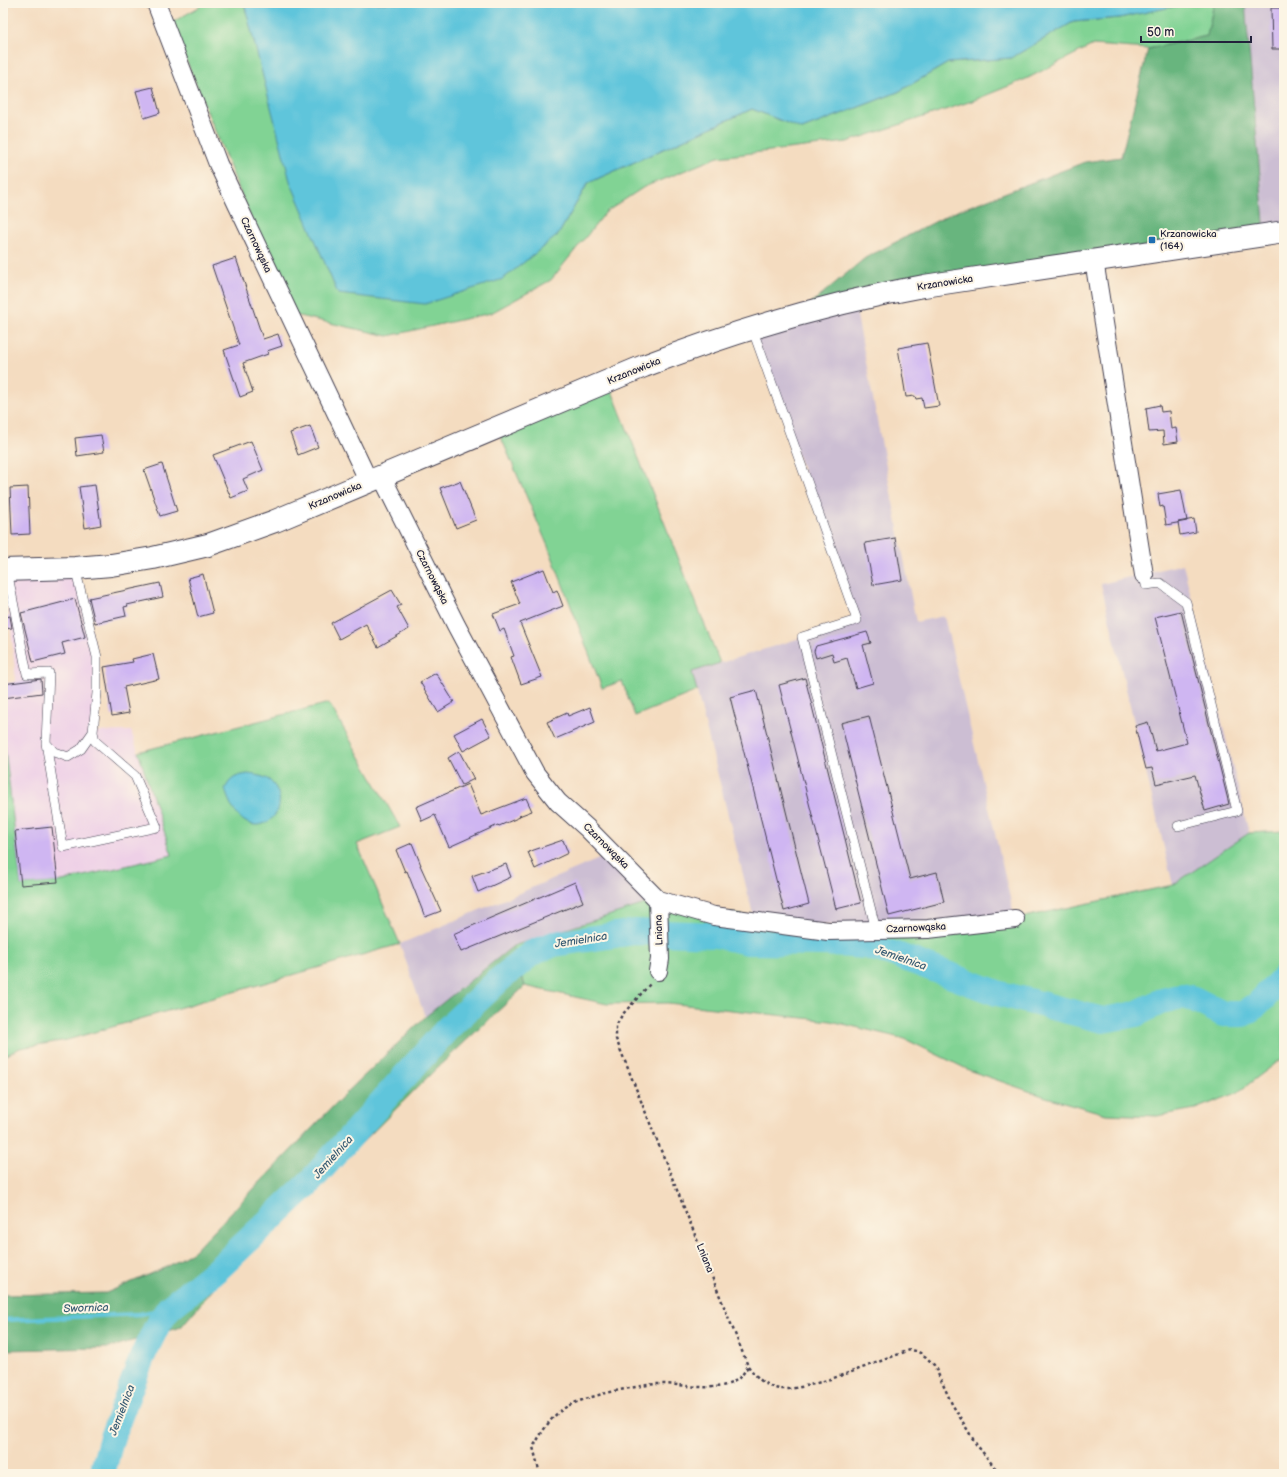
<svg xmlns="http://www.w3.org/2000/svg" width="1287" height="1477" font-family="'Balsamiq Sans',sans-serif">
<rect width="100%" height="100%" fill="#fcf5e5"/>
<filter id="ink" filterUnits="userSpaceOnUse"><feTurbulence type="fractalNoise" baseFrequency=".025" numOctaves="2"/><feDisplacementMap in="SourceGraphic" scale="8" xChannelSelector="R" yChannelSelector="G"/><feConvolveMatrix kernelMatrix="1 2 1 2 8 2 1 2 1" color-interpolation-filters="sRGB"/></filter>
<filter id="wash" filterUnits="userSpaceOnUse"><feTurbulence type="fractalNoise" baseFrequency=".012" numOctaves="4" result="noise"/><feDisplacementMap in="SourceGraphic" scale="16" xChannelSelector="R" yChannelSelector="G"/><feGaussianBlur stdDeviation="0.9" result="paint"/><feColorMatrix in="noise" values="0 0 0 0 0 0 0 0 0 0 0 0 0 0 0 0 0 1.4 0 .05"/><feComposite in="paint" operator="in"/></filter>
<g filter="url(#wash)">
<rect width="100%" height="100%" fill="#f4dcc0"/>
<!-- built -->
<path fill="#eed0e7" d="M75 568 97 657 93 732 131 731 172 855 58 882 21 885 3 732V684L16 682 11 628 3 570Z"/>
<!-- industrial -->
<path fill="#ccbed3" d="M1245 3H1284V232L1265 234Z
M854 300 916 622 944 616 1015 919 928 929 755 922 692 672 857 620 752 328Z
M1183 564 1249 833 1173 885 1101 584Z
M613 853 658 900 513 946 425 1017 400 944Z"/>
<!-- green -->
<path fill="#81d394" stroke="#527a68" d="M200 3H244L246 12 558 235 588 183 752 109 802 129 898 92 948 63 1011 58 1073 22 1119 18 1190 3H1214L1207 36 1148 49 1093 45 1026 79 972 101 847 142 718 157 644 187 606 212 551 280 491 313 388 336 290 314 171 23 199 7Z
M608 381 720 663 692 672 697 691 635 716 622 681 602 688 550 551 497 428Z
M329 703 400 827 357 844 400 944 67 1040 20 1048 3 1057V732L21 885 58 882 172 855 138 752Z
M1284 831V1057L1237 1093 1195 1109 1157 1116 1106 1114 1046 1097 971 1071 905 1039 831 1021 668 1003 607 1004 525 986 513 946 658 900 828 931 1015 919 1173 885 1249 833Z"/>
<!-- forest -->
<path fill="#68b57e" stroke="#456c5c" d="M1214 3H1245L1265 234 798 314 865 258 952 213 1085 162 1121 157 1148 49 1207 36Z
M513 946 525 986 437 1068 329 1176 227 1273 181 1327 108 1348 3 1350V1295L106 1293 167 1267 194 1251 343 1096 425 1017Z"/>
<!-- water -->
<path fill="#5ec5db" stroke="#40748b" d="M244 3H1190L1119 18 1073 22 1011 58 948 63 898 92 802 129 752 109 588 183 558 235 503 279 425 304 338 294 290 181Z
M248 774C255 775 264 776 269 780 303 809 245 860 225 789 231 777 236 776 248 774Z"/>
<g fill="none" stroke-linecap="round" stroke-linejoin="round">
<!-- stream -->
<path stroke="#5ec5db" stroke-width="4.5" d="M3 1320 140 1314 169 1308"/>
<!-- river -->
<path stroke="#5ec5db" stroke-width="26" d="M102 1474 112 1437 143 1355 157 1326 169 1308 219 1268 309 1183 448 1028 499 980 532 953 554 944 635 932 716 935 748 942 824 943 866 946 894 954 997 993 1103 1020 1136 1014 1162 1001 1182 996 1194 999 1223 1014H1243L1257 1005 1284 977"/>
</g>
<g id="blocks">
<!-- building -->
<path fill="#cfb6f2" d="M1271 8H1284V49H1272Z
M153 87 160 113 144 118 136 91Z
M236 258 263 339 278 334 282 346 267 351 268 354 243 363 253 392 240 397 224 350 239 345 212 266Z
M927 343 939 406 924 408 922 398 916 399 915 396 906 397 898 348Z
M1160 405 1161 412 1169 411 1171 429 1176 428 1178 442 1164 444 1163 431 1149 432 1146 408Z
M310 426 318 447 298 455 290 433Z
M101 435 104 452 77 456 75 438Z
M251 441 263 470 243 479 248 491 231 498 213 455Z
M162 464 177 511 160 516 144 470Z
M460 481 476 520 456 528 440 488Z
M95 485 101 525 85 528 79 487Z
M28 487 30 534 12 535 10 488Z
M1181 490 1187 521 1166 525 1163 506 1160 507 1158 494Z
M1194 519 1196 532 1180 535 1178 522Z
M895 538 902 580 873 585 865 543Z
M544 569 553 592 557 590 563 606 520 623 542 677 521 684 511 657 514 656 504 629 500 631 493 614 520 604 511 582Z
M203 574 213 613 198 617 188 578Z
M160 583 163 597 127 605 128 606 124 607 126 616 95 623 89 598Z
M392 590 401 605 397 607 409 629 378 647 366 624 339 639 331 623Z
M75 599 85 637 62 643 65 654 33 662 21 613Z
M1181 611 1229 804 1205 811 1195 775 1156 784 1152 768 1146 769 1135 726 1148 722 1156 751 1187 743 1155 617Z
M10 616 12 628 3 629V618Z
M867 632 871 643 863 645 873 683 856 688 847 658 834 662 832 653 816 658 814 651 816 646Z
M153 654 159 679 124 687 129 713 112 716 104 667 133 662 132 659Z
M436 673 454 702 438 712 420 682Z
M805 678 861 903 836 909 779 685Z
M41 679 42 693 3 698V684Z
M756 690 809 904 784 911 730 697Z
M590 707 595 722 555 739 547 722 567 713 568 716Z
M869 716 910 879 937 872 944 902 889 916 841 723Z
M482 719 491 736 463 751 454 734Z
M459 751 474 779 462 785 448 758Z
M468 784 481 815 526 798 532 811 519 816 520 817 499 826 498 825 449 847 435 815 422 821 416 807Z
M52 827 58 882 21 885 15 831Z
M563 840 568 853 535 869 528 852Z
M412 843 421 865H420L441 911 425 917 407 871 405 872 396 850Z
M506 864 511 877 478 892 472 876Z
M575 882 583 902 461 952 453 934Z"/>
</g>
</g>
<g filter="url(#ink)">
<use href="#blocks" fill-opacity="0" stroke="#423e4f" stroke-width="1"/>
<g fill="none" stroke-linecap="round" stroke-linejoin="round">
<defs>
<path id="service" d="M752 328 857 620 802 637 876 930
M7 570 27 674 49 673 46 743 63 847 157 827 135 776 95 741 93 732 97 693V657L75 568
M1144 575 1146 585 1160 583 1186 602 1237 811 1178 826
M46 743 54 752 68 757 81 749 93 732"/>
<path id="minor" d="M156 3 218 164 369 482
M1094 260 1144 575
M382 477 456 625 535 773 558 802 587 828 658 900 714 916 828 931 928 929 1015 919
M658 971 660 959 658 900"/>
<path id="tertiary" d="M3 570 75 568 111 565 153 558 208 545 275 521 644 366C735 331 828 303 924 286L1284 232"/>
</defs>
<!-- service casing -->
<use href="#service" stroke="#423e4f" stroke-width="10"/>
<!-- minor casing -->
<use href="#minor" stroke="#423e4f" stroke-width="20"/>
<!-- tertiary casing -->
<use href="#tertiary" stroke="#423e4f" stroke-width="24"/>
<!-- path -->
<path stroke="#423e4f" stroke-width="2.5" stroke-dasharray="3 3" stroke-linecap="butt" d="M748 1366C756 1376 762 1384 775 1388 798 1396 884 1359 910 1350L917 1351 926 1357 934 1365 952 1404 976 1444 1000 1474
M540 1474 533 1447C543 1431 551 1415 568 1406 586 1396 635 1386 656 1384 679 1383 704 1391 726 1385 738 1381 742 1376 748 1366L616 1039V1026L622 1015 650 984"/>
<!-- service -->
<use href="#service" stroke="#fff" stroke-width="9"/>
<!-- minor -->
<use href="#minor" stroke="#fff" stroke-width="18"/>
<!-- tertiary -->
<use href="#tertiary" stroke="#fff" stroke-width="22"/>
</g>
</g>
<!-- markers -->
<rect fill="#1f6fb2" stroke="#fcf5e5" stroke-width="1.5" x="1148" y="236" width="8" height="8" rx="2"/>
<g text-anchor="middle" dominant-baseline="central" stroke-width="4" stroke-linejoin="round" paint-order="stroke">
<!-- poi labels -->
<g font-size="10" fill="#22223b" stroke="#fcf5e5" text-anchor="start">
<text x="1160" y="234">Krzanowicka<tspan x="1160" dy="12">(164)</tspan></text>
</g>
<!-- street labels -->
<g font-size="10" fill="#22223b" stroke="#fcf5e5">
<text transform="translate(256 245) rotate(65)">Czarnowąska</text>
<text transform="translate(945 283) rotate(-9)">Krzanowicka</text>
<text transform="translate(634 371) rotate(-22)">Krzanowicka</text>
<text transform="translate(335 496) rotate(-23)">Krzanowicka</text>
<text transform="translate(432 577) rotate(63)">Czarnowąska</text>
<text transform="translate(606 846) rotate(45)">Czarnowąska</text>
<text transform="translate(916 928) rotate(-3)">Czarnowąska</text>
<text transform="translate(659 930) rotate(-92)">Lniana</text>
<text transform="translate(705 1258) rotate(68)">Lniana</text>
</g>
<!-- water labels -->
<g font-size="11" font-style="italic" fill="#375b73" stroke="#fcf5e5">
<text transform="translate(581 940) rotate(-9)">Jemielnica</text>
<text transform="translate(901 958) rotate(19)">Jemielnica</text>
<text transform="translate(333 1157) rotate(-48)">Jemielnica</text>
<text transform="translate(86 1308) rotate(-2)">Swornica</text>
<text transform="translate(122 1410) rotate(-69)">Jemielnica</text>
</g>
</g>
<!-- margin -->
<rect width="1287" height="1477" fill="none" stroke="#fcf5e5" stroke-width="16"/>
<!-- scale -->
<path d="M1141 36v6h110v-6" fill="none" stroke="#22223b" stroke-width="2"/>
<text x="1147" y="36" font-size="12" fill="#22223b" stroke="#fcf5e5" stroke-width="3" paint-order="stroke">50 m</text>
</svg>
